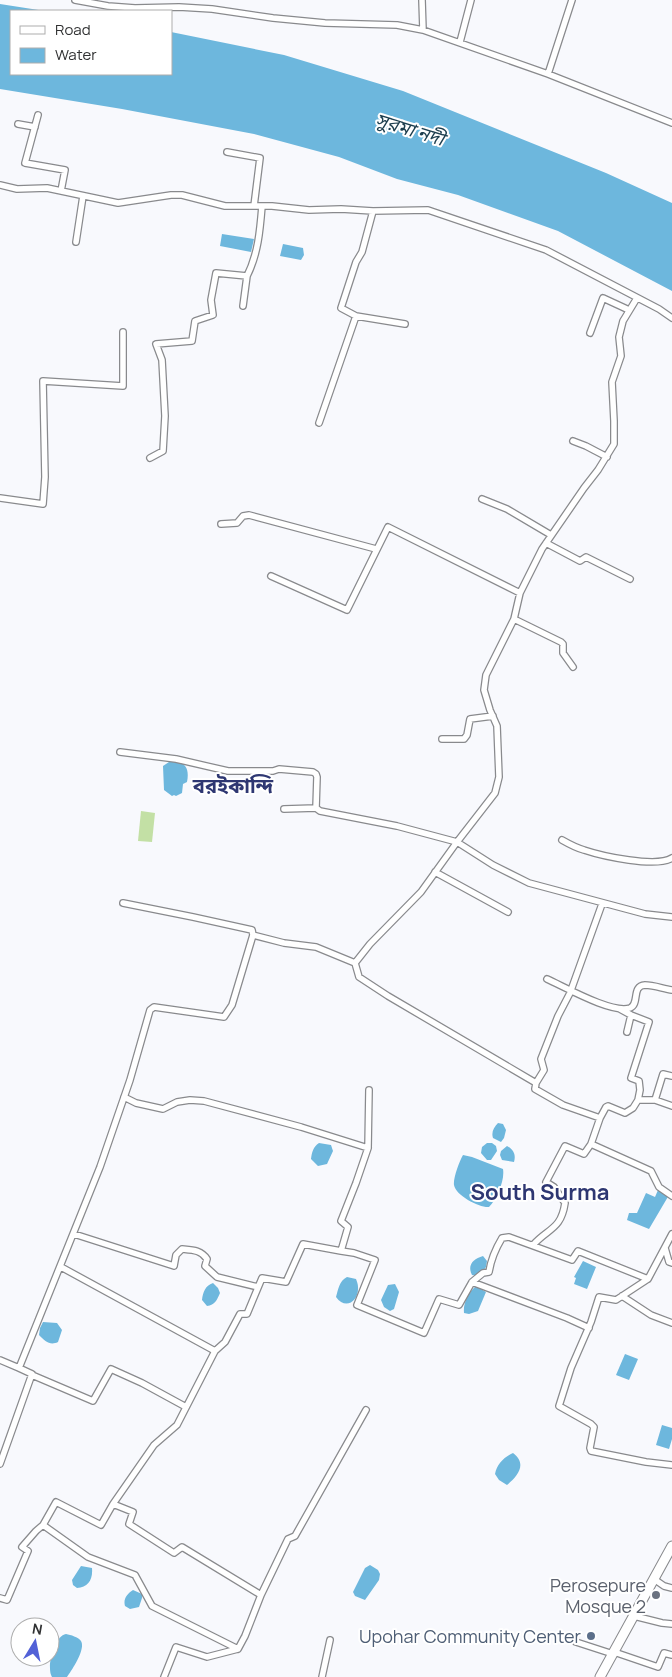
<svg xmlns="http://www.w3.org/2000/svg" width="672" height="1677" font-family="Manrope,'Noto Sans Bengali',sans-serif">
<rect width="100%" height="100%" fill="#f8f9fd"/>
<!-- green -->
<path fill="#c3e0a5" d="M141 811 155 813 152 842 138 841Z"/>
<!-- water -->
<path fill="#6db7dd" d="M0 4 45 11H11V74H171V32L284 55 403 91 606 173 672 203V291L558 231 458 195 397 179 339 157 254 134 122 109 0 89Z
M222 234 254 239 251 252 220 246Z
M283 244 303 248 304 255 301 260 280 256Z
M169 762C184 760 190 767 187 782L183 784 182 793 176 796 174 795 172 796 164 790 163 766Z
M498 1123 503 1124 506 1130 504 1138 501 1142 493 1138C491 1132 494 1127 498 1123Z
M319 1143 331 1145 333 1151 327 1164 318 1166 311 1159C312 1152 313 1147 319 1143Z
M487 1143H492L496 1146 497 1151 491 1160H487L481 1153 482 1147Z
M507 1146C514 1150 516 1155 514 1162L502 1160 500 1155 501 1151Z
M463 1155 472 1157 503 1169C505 1180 497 1199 489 1207 480 1208 456 1196 454 1185 453 1179 459 1162 463 1155Z
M658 1190 669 1195 649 1229 627 1220 629 1213H637L646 1193 655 1197Z
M483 1256 487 1261 486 1267 479 1276 472 1275C467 1265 473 1259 483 1256Z
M583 1261 596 1267 587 1289 574 1284 576 1278 574 1277Z
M347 1277 356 1279C357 1282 358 1284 358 1287 359 1302 345 1310 336 1297 338 1290 339 1281 347 1277Z
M213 1283 218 1288 220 1293C217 1300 215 1305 207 1306L202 1300C203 1292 205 1286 213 1283Z
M395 1284 399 1292 394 1309 390 1311 384 1307 381 1300 388 1285Z
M476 1286 486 1292 478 1311 469 1314 464 1313C463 1303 468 1293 476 1286Z
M43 1322 57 1323 62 1330 58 1342C50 1346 45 1341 39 1335L40 1328Z
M625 1354 638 1359 629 1380 616 1375Z
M662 1425 672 1428V1439L669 1449 656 1445Z
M513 1453C528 1464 517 1477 507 1485L499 1480 495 1474C497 1464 504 1457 513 1453Z
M370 1565 378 1570 380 1574 379 1580 365 1600 355 1596 353 1592 365 1568Z
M81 1566 92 1568C93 1580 88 1587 77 1588L73 1585 72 1580Z
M133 1590 142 1594V1598L139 1607 130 1609 125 1606C123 1599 127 1594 133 1590Z
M66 1634C71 1635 78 1637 81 1641 86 1649 72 1670 67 1677H52C46 1668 54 1636 66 1634Z"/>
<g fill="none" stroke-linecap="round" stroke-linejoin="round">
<defs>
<path id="minor" d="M75 0 108 6 135 8 179 7 212 9 273 18 325 23 397 25 423 30
M422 0 423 30 548 74 672 123
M460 42 471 0
M548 74 572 0
M38 115 25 163 65 170 61 191
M18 124 35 127
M227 152 260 158 254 206
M0 185 17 189 47 188 118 203 171 195H182L225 206H272L309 210 341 209 373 211 428 210 546 250 659 309 672 318
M373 211 362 252 356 262 341 308 356 316 405 324
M76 242 83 196
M637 298 623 321 619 337 621 356 612 382 614 421V444L598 470 584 488 542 549 520 593 514 619 486 675 484 690 490 710 497 726 499 777 495 793 457 842 493 865 529 883 645 914 672 917
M243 306 247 276
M590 333 603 298 629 310
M319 423 356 316
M573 441 586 446 607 457
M150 458 163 451 165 416 162 360 156 344 192 341 195 321 213 315 211 300 216 273 247 276C258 254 260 231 262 206
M0 498 43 504 45 477 43 381 123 386V332
M482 499 507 509 551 535
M221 524 237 523 243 516 249 515 376 549
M546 543 580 561 586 557 630 579
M271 576 347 610 388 527 520 593
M514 619 561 642 563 644V653L573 667
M442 739H464L467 735 470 719 493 716
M120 752 176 759 228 771H273L279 769 313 772 316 774 317 777 316 808 320 811 397 826 457 842 421 892 370 944 355 963
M284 809 316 808
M562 840C569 844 577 848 584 850 602 856 656 868 672 858
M435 872 508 912
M123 903 193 917 252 930 253 935 284 943 316 947 355 963
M355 963 359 977 388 996 536 1083 535 1089 563 1105 600 1118
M547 979C565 987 612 1014 630 1008 640 1004 631 986 645 985 654 985 664 989 672 990
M620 1009 631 1015 649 1022 631 1078 639 1081 640 1090 638 1100
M627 1032 631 1015
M536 1083 544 1070 541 1059 558 1016 570 993 602 904
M124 1097 136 1103 163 1109 177 1102 190 1100 204 1101 301 1127 368 1148
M655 1100 672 1106
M591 1144 600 1118 606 1107 608 1106 625 1113 633 1108 638 1100H655L663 1074 672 1076
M74 1234 174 1266 176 1255 182 1249C193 1250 201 1250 207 1259L205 1266 217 1277 258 1287
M672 1234 648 1279 616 1300 599 1297 591 1322 571 1368 559 1406 591 1424 594 1427 590 1448 591 1451 646 1462 672 1465
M533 1245C548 1228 561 1230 565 1203L554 1187 546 1182 565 1146 584 1154 591 1144 651 1171 659 1187 672 1196
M665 1248 669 1262 672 1263
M341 1251 354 1253 375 1260 357 1305 424 1333 439 1299 459 1305 472 1282 567 1318 589 1328
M61 1267 215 1351
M472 1282 483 1273 489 1272C491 1259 496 1248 502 1238L509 1237 572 1260 578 1251 648 1279
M622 1296 651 1315 672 1323
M0 1360 19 1368
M32 1375 93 1401 111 1369 142 1383 186 1407
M0 1464 32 1374 19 1368 100 1167 130 1080 150 1010 154 1007 224 1017 232 1005 253 935
M113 1504 133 1512 129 1524 174 1553 182 1547 261 1595 245 1636 238 1649 207 1657 176 1647 164 1677
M43 1525 88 1557 135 1575 152 1606 238 1649
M654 1579 664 1586 672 1588
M261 1595 288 1539 295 1536 366 1410
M0 1598 7 1600 28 1551 22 1547 36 1531 43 1525 56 1502 101 1525 113 1504 154 1445 177 1425 215 1351 225 1342 240 1314H247L262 1278 286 1282 303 1244 341 1251 348 1227 341 1221 356 1183 368 1148 369 1090
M634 1616 662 1623 672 1624
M576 1642 613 1654
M614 1652 658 1667 664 1653 672 1655
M322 1677 330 1640"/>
<path id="highway" d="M600 1677 672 1546"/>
</defs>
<!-- minor casing -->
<use href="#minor" stroke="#898a8d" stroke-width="8"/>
<!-- highway casing -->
<use href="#highway" stroke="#898a8d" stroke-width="11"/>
<!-- minor -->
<use href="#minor" stroke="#fff" stroke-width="5.5"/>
<!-- highway -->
<use href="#highway" stroke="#fff" stroke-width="9"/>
</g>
<!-- markers -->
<circle fill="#6b7280" stroke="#fff" stroke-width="2" cx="656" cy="1595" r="5"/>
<circle fill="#5c6f8a" stroke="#fff" stroke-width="2" cx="591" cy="1636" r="5"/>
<g text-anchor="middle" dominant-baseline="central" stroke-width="4" stroke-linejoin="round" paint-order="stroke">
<!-- worship labels -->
<g font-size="18" fill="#5b616d" stroke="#fff" text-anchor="end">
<text x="646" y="1585">Perosepure<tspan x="646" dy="21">Mosque 2</tspan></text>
</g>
<!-- service labels -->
<g font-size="18" fill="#4e5e75" stroke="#fff" text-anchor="end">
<text x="581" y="1636">Upohar Community Center</text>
</g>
<!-- water labels -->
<g font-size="19" font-style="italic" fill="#1c3e4e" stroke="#fff">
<text transform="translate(410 129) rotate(17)">সুরমা নদী</text>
</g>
<!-- quarter labels -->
<g font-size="20" font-weight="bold" fill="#2e3772" stroke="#fff">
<text x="233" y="785">বরইকান্দি</text>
</g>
<!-- district labels -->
<g font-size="22" font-weight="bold" fill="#2e3772" stroke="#fff">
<text x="540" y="1192">South Surma</text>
</g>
</g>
<!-- legend -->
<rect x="10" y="10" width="162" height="65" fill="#ffffff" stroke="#adadad"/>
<rect x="20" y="26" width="25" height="8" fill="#ffffff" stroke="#adadad"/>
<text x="55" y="35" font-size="15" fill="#313233">Road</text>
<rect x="20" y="48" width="25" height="15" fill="#6db7dd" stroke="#adadad"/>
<text x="55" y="60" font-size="15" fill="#313233">Water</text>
<!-- north arrow -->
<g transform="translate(35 1642) rotate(10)"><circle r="24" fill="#ffffff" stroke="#adadad"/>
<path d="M0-4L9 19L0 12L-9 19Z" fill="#5261d7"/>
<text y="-8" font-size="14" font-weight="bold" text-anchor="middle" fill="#313233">N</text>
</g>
</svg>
